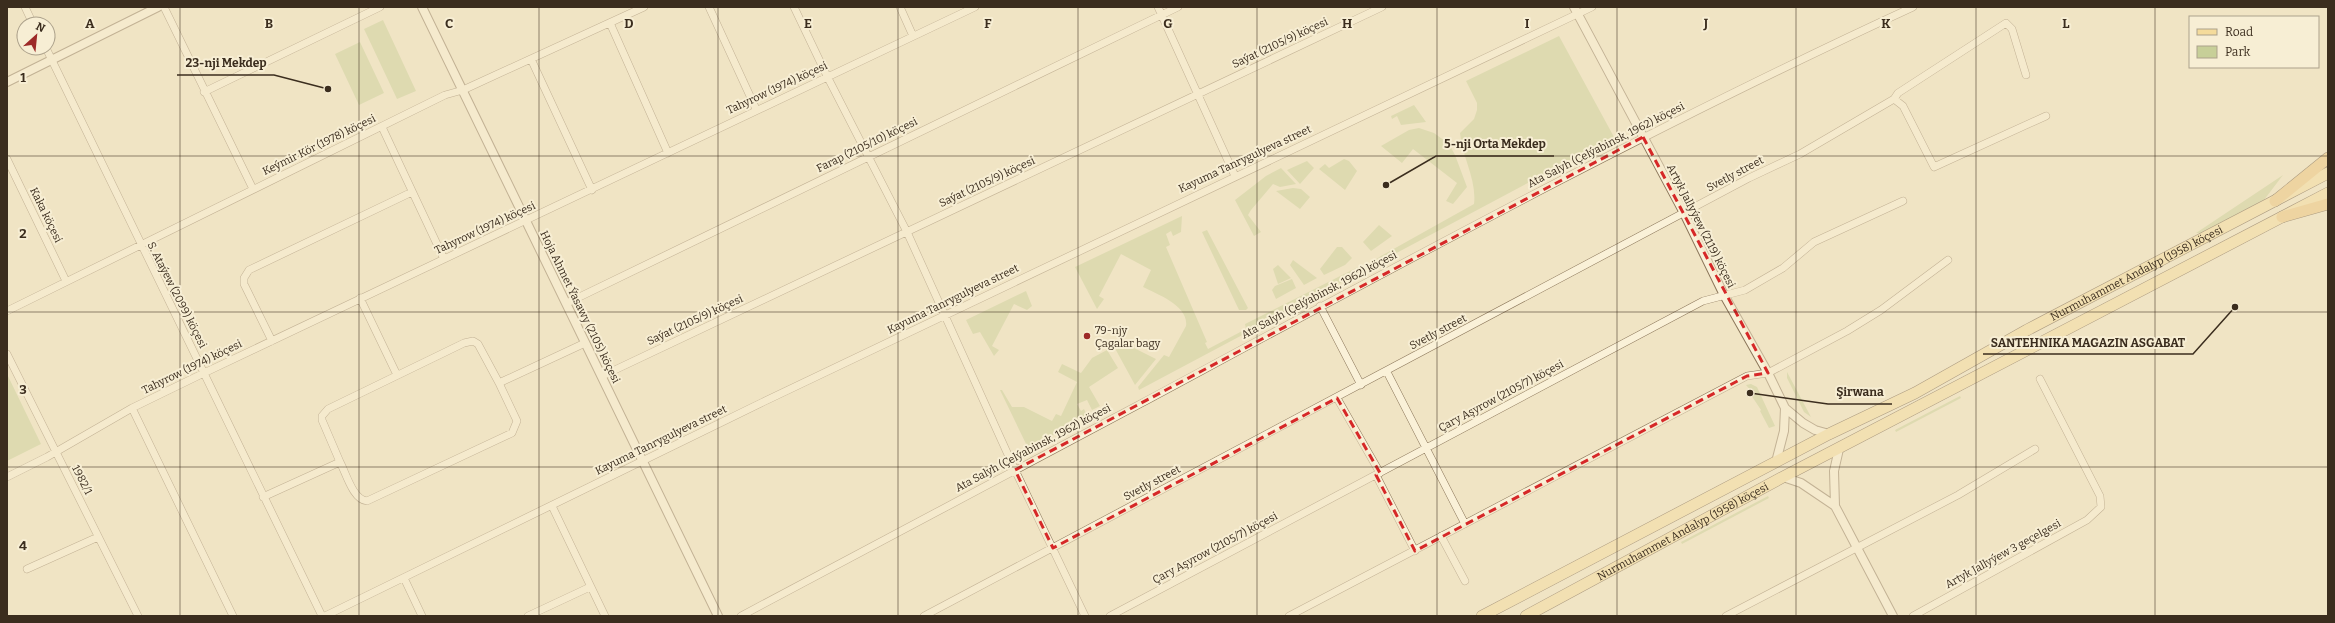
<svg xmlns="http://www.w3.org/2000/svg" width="2335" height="623" font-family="Bitter,serif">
<rect width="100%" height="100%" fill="#f0e4c4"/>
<!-- green -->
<path fill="#c7cf98" d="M383 20 416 91 397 99 364 29Z
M1559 36 1614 137 1374 265 1375 260 1381 256 1474 204C1477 180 1462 157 1460 133L1474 119 1477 110V103L1466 81Z
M360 42 384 93 359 105 335 54Z
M1414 105 1426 122 1401 125 1397 116 1392 119 1391 116Z
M1419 128 1434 133 1449 144 1455 155 1467 187 1453 204 1446 201 1457 183 1413 149 1402 163 1381 146 1409 130Z
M1344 159 1349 161 1357 171 1345 190 1319 169 1325 164 1329 168Z
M1307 161 1314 168 1300 184 1287 170Z
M1281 168 1296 184 1280 187 1273 184 1251 210 1248 215 1261 232 1254 236 1235 200 1266 176Z
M2283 175 2264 200 2201 233H2196Z
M1293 188 1301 189 1310 197 1300 209 1276 191Z
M1182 216 1181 232 1173 236 1171 231 1166 234 1170 245 1166 247 1207 342 1205 343 1208 349 1246 329 1245 324 1360 266 1363 271 1139 390 1138 387 1164 355 1169 357 1186 326C1189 306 1157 294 1143 287L1151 270 1121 254 1099 296 1104 299 1097 309 1075 267Z
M1379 225 1392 236 1371 251 1363 242Z
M1207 230 1248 308 1246 310H1239L1202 232Z
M1337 247H1342L1352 258 1345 265 1324 275 1320 269Z
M1293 260 1317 278 1304 285 1290 265Z
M1278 265 1291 278 1278 284 1273 269Z
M1292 279 1296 288 1276 299 1272 290 1275 286Z
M1026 291 1032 306 1027 310 1014 304 992 346 999 350 994 356 980 332 973 334 966 320Z
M1116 339 1156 359 1135 385 1111 341Z
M1107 350 1118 368 1089 387 1100 406 1092 410 1087 400 1077 404 1081 411 1084 409 1088 417 1028 448 1000 390H1002L1012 407H1024L1052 421 1056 414 1061 416 1077 382 1058 372 1062 364 1081 373 1092 358Z
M1787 372 1811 417 1804 412 1787 378Z
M7 374 41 444 7 461Z
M1751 384 1757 387 1775 426 1769 428 1760 411 1761 410 1751 395 1753 393 1746 385Z
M1960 396 1961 398 1896 432 1895 430Z
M1768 496 1769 498 1682 544 1681 542Z"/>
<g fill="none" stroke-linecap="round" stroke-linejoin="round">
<defs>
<path id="minor" d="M25 7 33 24
M164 7 253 189
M709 7 756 109
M794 7 827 76 907 232 1015 470 1085 616
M900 7 913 36
M1158 7 1235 176
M610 23 668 153
M46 48 322 616
M531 59 592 190
M204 92 380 7
M1894 99 1898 93 2006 23 2012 29 2026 75
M382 127 444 259
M7 159 66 281
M360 298 397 375
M567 303 1178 7
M1320 306 1361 385
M7 311 445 95 463 90 644 7
M272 341 244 284V278L249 270 412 192
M7 354 138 616
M1387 372 1465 524
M602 376 1382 7
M1337 398 1380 473
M132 408 233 616
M340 462C346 473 353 500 367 501L512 433 517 421 499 383
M1376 475 1415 551
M7 477 47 457 132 408 204 373 975 7
M263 497 340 462 322 420V416L328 409 464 343 473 341 478 344 499 383 585 343
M552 506 605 616
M1441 536 1465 581
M27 569 98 537
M404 578 422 616
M325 616 763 402 1592 7
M528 616 590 587
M741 616C874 545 1007 475 1140 404 1395 267 1650 128 1913 7
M924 616 1749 178 1800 154 1894 99 1903 106 1934 167 2046 116
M1110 616 1703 301 1745 290 1783 268 1814 242 1903 201
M1289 616 1747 376 1768 373 1847 331 1881 310 1948 260
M1726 616 1958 495 2035 449
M1913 616 2087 520 2101 507 2100 496 2040 379"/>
<path id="tertiary" d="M422 7 718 616
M1574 7 1684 213 1724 295 1768 373 1785 408 1803 423 1815 430 1829 434
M7 82 158 7
M1776 462 1784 431 1785 408
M1783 477 1801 483 1835 506 1893 616
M1835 506 1834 471 1839 449"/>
<g id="primary">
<path id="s1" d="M1482 616 1829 434 1915 393 2027 330 2328 173"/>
<path id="s2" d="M1526 616 1783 477 2328 193"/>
</g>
<path id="trunk" d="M2275 201 2328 158
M2282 217 2328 204"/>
</defs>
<!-- minor casing -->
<use href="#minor" stroke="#8b765a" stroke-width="8"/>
<!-- tertiary casing -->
<use href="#tertiary" stroke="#8b765a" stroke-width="10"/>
<!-- primary casing -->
<use href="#primary" stroke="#59432e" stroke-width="12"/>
<!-- trunk casing -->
<use href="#trunk" stroke="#59432e" stroke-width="12"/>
<!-- minor -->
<use href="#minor" stroke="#faf1d8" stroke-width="7"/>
<!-- tertiary -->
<use href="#tertiary" stroke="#faf1d8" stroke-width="8"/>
<!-- primary -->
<use href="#primary" stroke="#f4db9b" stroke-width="11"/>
<!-- trunk -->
<use href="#trunk" stroke="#eac177" stroke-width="11"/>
</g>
<!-- marked area -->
<path d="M0 0H2335V623H0ZM1643 137 1768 373 1747 376 1415 551 1376 475 1380 473 1337 398 1053 548 1015 470Z" fill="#f0e4c4" fill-opacity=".55" fill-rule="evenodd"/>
<path fill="none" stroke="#d62828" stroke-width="3" stroke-dasharray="8 5" stroke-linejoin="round" d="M1643 137 1768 373 1747 376 1415 551 1376 475 1380 473 1337 398 1053 548 1015 470Z"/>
<!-- grid -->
<path fill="none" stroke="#3b2d1e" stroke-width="1" stroke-opacity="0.55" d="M180 7V616M359 7V616M539 7V616M718 7V616M898 7V616M1078 7V616M1257 7V616M1437 7V616M1617 7V616M1796 7V616M1976 7V616M2155 7V616M7 156H2328M7 312H2328M7 467H2328"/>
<!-- markers -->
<circle fill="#9d2a28" stroke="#f7eed4" stroke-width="1.5" cx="1087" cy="336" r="4"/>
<g text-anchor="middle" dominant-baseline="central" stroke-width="4" stroke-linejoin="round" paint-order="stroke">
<!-- street labels -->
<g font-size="11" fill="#3b2d1e" stroke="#f7eed4">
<text transform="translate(1280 43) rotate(-25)">Saýat (2105/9) köçesi</text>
<text transform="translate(777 88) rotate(-25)">Tahyrow (1974) köçesi</text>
<text transform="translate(319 145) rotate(-26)">Keýmir Kör (1978) köçesi</text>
<text transform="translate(867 145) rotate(-26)">Farap (2105/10) köçesi</text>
<text transform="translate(1606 145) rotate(-27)">Ata Salyh (Çelýabinsk, 1962) köçesi</text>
<text transform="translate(1245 159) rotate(-25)">Kayuma Tanrygulyeva street</text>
<text transform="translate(1735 174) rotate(-28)">Svetly street</text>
<text transform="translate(987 182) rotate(-25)">Saýat (2105/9) köçesi</text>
<text transform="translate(46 215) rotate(64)">Kaka köçesi</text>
<text transform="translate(1701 226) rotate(63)">Artyk Jallyýew (2119) köçesi</text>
<text transform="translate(485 228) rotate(-25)">Tahyrow (1974) köçesi</text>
<text stroke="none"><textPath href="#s1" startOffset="739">Nurmuhammet Andalyp (1958) köçesi</textPath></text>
<text transform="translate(177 295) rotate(63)">S. Ataýew (2099) köçesi</text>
<text transform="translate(1319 295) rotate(-28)">Ata Salyh (Çelýabinsk, 1962) köçesi</text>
<text transform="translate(953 299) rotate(-26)">Kayuma Tanrygulyeva street</text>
<text transform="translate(580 307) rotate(64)">Hoja Ahmet Ýasawy (2105) köçesi</text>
<text transform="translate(695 320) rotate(-25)">Saýat (2105/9) köçesi</text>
<text transform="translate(1438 332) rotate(-28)">Svetly street</text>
<text transform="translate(192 367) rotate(-26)">Tahyrow (1974) köçesi</text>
<text transform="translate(1501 396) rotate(-28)">Çary Aşyrow (2105/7) köçesi</text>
<text transform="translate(661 440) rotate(-26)">Kayuma Tanrygulyeva street</text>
<text transform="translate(1033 448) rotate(-28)">Ata Salyh (Çelýabinsk, 1962) köçesi</text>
<text transform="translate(82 480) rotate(63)">1982/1</text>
<text transform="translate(1152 483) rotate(-28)">Svetly street</text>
<text stroke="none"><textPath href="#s2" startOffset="178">Nurmuhammet Andalyp (1958) köçesi</textPath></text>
<text transform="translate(1215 548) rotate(-28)">Çary Aşyrow (2105/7) köçesi</text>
<text transform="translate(2003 554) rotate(-29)">Artyk Jallyýew 3 geçelgesi</text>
</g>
<!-- poi labels -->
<g font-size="11" fill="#3b2d1e" stroke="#f7eed4" text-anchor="start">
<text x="1095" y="330">79-njy<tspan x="1095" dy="13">Çagalar bagy</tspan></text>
</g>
</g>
<g font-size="13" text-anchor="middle" font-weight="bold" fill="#3b2d1e" stroke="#f7eed4" stroke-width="4" stroke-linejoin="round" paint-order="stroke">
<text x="90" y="28">A</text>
<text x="269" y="28">B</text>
<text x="449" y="28">C</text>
<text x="629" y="28">D</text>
<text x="808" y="28">E</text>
<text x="988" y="28">F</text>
<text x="1168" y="28">G</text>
<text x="1347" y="28">H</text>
<text x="1527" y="28">I</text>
<text x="1706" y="28">J</text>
<text x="1886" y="28">K</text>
<text x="2066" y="28">L</text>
<text x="23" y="82">1</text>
<text x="23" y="238">2</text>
<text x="23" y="394">3</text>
<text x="23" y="550">4</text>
</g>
<!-- callouts -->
<path fill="none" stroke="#3b2d1e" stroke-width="1.5" d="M328 89L274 75H177M1386 185L1436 156H1554M2235 307L2193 354H1983M1750 393L1828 404H1892"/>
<g fill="#3b2d1e" stroke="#f7eed4" stroke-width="1.5">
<circle cx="328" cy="89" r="4"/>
<circle cx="1386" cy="185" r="4"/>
<circle cx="2235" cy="307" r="4"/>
<circle cx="1750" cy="393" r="4"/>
</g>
<g font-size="12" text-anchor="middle" font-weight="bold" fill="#3b2d1e" stroke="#f7eed4" stroke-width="4" stroke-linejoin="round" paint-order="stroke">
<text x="226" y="67">23-nji Mekdep</text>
<text x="1495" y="148">5-nji Orta Mekdep</text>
<text x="2088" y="347">SANTEHNIKA MAGAZIN ASGABAT</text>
<text x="1860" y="396">Şirwana</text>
</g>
<!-- border -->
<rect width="2335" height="623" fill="none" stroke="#3b2d1e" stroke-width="16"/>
<!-- legend -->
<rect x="2189" y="16" width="130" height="52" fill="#f7eed4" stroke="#aca18b"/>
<rect x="2197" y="29" width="20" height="6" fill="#f4db9b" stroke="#aca18b"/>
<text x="2225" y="36" font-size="12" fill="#3b2d1e">Road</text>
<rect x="2197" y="46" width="20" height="12" fill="#c7cf98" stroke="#aca18b"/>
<text x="2225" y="56" font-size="12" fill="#3b2d1e">Park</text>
<!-- north arrow -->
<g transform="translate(36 36) rotate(27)"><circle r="19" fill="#f7eed4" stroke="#aca18b"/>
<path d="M0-3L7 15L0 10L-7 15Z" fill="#9d2a28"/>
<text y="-6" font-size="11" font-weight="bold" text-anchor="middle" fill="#3b2d1e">N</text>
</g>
</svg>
